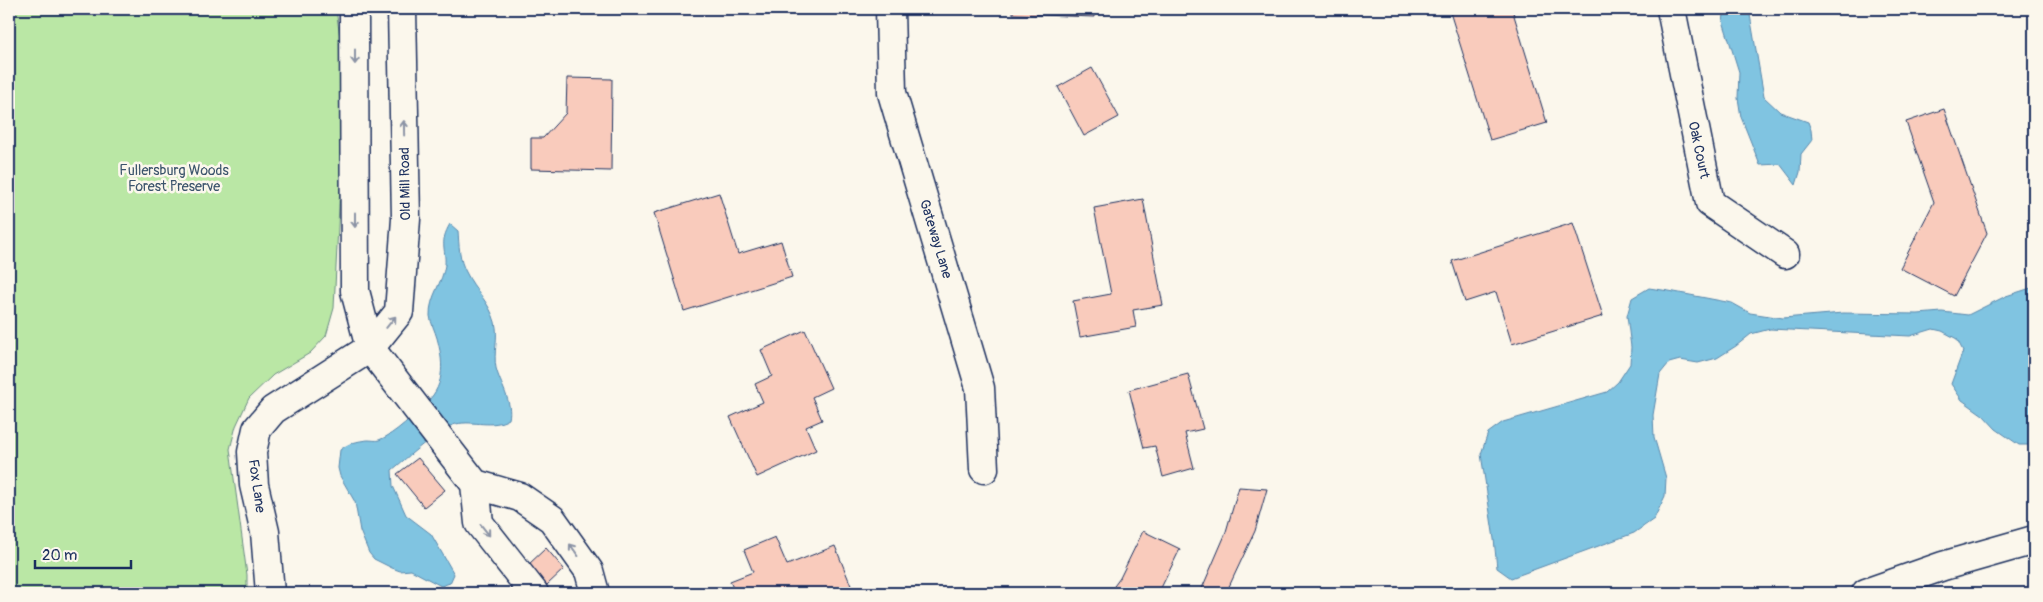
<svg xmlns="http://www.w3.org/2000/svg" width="2043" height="602" font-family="Pangolin,sans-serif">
<rect width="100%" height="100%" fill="#fbf7ec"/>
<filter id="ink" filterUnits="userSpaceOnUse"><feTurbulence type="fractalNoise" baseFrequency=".02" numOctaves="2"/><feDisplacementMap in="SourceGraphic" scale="10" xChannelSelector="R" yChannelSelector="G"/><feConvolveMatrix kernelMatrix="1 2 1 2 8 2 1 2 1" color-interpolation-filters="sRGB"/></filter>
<g filter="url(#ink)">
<!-- green -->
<path fill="#bae7a5" stroke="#6a8b82" d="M9 9H336L342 53 343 123 334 308 326 336 310 353 273 375 249 398 236 426 230 449 247 575V593H9Z"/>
<!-- water -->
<path fill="#80c4e1" stroke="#5888ad" d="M1725 9H1749L1764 97 1780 112 1808 122 1811 130 1812 140 1801 154 1800 172 1796 185 1780 164 1760 165 1741 117 1738 98 1739 72 1723 21Z
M450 224 458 231C459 244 459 260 466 272 474 289 490 303 495 322 499 337 493 353 496 368 500 384 513 402 509 419 492 429 474 420 456 424 439 428 406 459 392 470L393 486 406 515 431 534 454 574 450 583 441 586 411 570 400 571 392 568 374 559 369 553 360 531 355 502 340 476 338 468 340 450C349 443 357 441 368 440 372 440 376 441 379 440 394 435 416 413 427 402 446 384 443 360 437 338 435 331 431 323 430 316 429 297 443 282 445 265 446 247 439 243 450 224Z
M2034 287V445H2019L1996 429 1983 415 1962 400 1951 384 1963 351 1957 339 1942 331 1933 329 1910 336 1770 329 1751 334 1736 346 1717 358 1698 363 1680 360 1669 363 1660 374 1653 415 1654 437 1666 478 1665 496 1654 519 1634 533 1511 578 1497 568 1494 539 1481 454 1488 433 1503 422 1607 392 1618 382 1630 364 1631 347 1627 316 1632 298 1649 288 1669 291 1732 303 1750 313 1783 318 1843 313 1918 314 1942 312 1968 315 2006 296Z"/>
<!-- building -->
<path fill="#f9cbbc" stroke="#1b2f5e" d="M1013 9H1094V17L1013 14Z
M1449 9H1512L1547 123 1490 140Z
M1092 68 1119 117 1084 136 1058 87Z
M567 78 612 79 611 171 531 169V138H543L566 113Z
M1944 109 1987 233 1954 296 1900 268 1934 202 1906 122Z
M719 193 738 254 781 241 792 277 684 311 654 213Z
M1143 199 1163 305 1133 310 1136 327 1080 337 1073 301 1111 294 1094 208Z
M1573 223 1603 316 1512 344 1496 292 1465 302 1452 261Z
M805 330 831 388 812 397 822 420 806 427 816 450 757 477 730 417 763 402 755 384 772 376 761 350Z
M1188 374 1203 429 1185 433 1194 468 1163 477 1155 446 1144 448 1129 390Z
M418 458 445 490 424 507 397 474Z
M1239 487 1267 489 1255 531 1226 593H1200L1225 535Z
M1143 531 1180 549 1160 590 1168 593H1109L1120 578Z
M775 537 787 565 835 546 854 593H735L730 581 753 572 744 550Z
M546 548 564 569 547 585 528 565Z
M2034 587V593H2016Z"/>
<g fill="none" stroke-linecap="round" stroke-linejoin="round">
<defs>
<path id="minor" d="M354 9 355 291 370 348 399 312 406 219 402 9
M890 9 892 93 980 388 984 469
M1671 9 1710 203 1785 254
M475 484 520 497 552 519 589 571 595 593
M270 593 265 532 254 485 252 452 257 429 273 410 370 348 475 484 479 523 534 593
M1866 593 1943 566 2034 540"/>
</defs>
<!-- minor casing -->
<use href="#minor" stroke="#1b2f5e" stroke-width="31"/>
<!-- minor -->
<use href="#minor" stroke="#fbf7ec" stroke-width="28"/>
</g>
<!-- one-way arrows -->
<defs><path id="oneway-shaft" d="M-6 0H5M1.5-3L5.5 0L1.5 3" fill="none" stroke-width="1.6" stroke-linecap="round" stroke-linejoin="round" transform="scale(1.25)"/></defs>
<g stroke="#8b93a5">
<use href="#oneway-shaft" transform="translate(355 57) rotate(90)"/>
<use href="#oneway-shaft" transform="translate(404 128) rotate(-91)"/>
<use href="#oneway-shaft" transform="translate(355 220) rotate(90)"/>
<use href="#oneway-shaft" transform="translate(391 322) rotate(-51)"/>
<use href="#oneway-shaft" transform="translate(485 530) rotate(52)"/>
<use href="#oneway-shaft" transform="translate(574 550) rotate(-126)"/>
</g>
</g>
<g text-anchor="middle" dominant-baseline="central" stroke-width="5" stroke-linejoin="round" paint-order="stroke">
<!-- street labels -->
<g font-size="14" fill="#1b2f5e" stroke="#fbf7ec">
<text transform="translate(1699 150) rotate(78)">Oak Court</text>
<text transform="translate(405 184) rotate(-91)">Old Mill Road</text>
<text transform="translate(936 239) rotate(73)">Gateway Lane</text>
<text transform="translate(257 486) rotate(82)">Fox Lane</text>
</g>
<!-- park labels -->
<g font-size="14" fill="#3b546c" stroke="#fbf7ec">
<text x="174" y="170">Fullersburg Woods<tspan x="174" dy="16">Forest Preserve</tspan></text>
</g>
</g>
<!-- margin -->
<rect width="2043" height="602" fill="none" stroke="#fbf7ec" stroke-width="30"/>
<rect x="15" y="15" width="2013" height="572" fill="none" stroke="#1b2f5e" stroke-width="2" filter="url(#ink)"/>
<!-- scale -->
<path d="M35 560v8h96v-8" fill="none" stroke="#1b2f5e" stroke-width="2.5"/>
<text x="42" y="560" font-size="15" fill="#1b2f5e" stroke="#fbf7ec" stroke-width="4" paint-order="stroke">20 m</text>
</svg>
